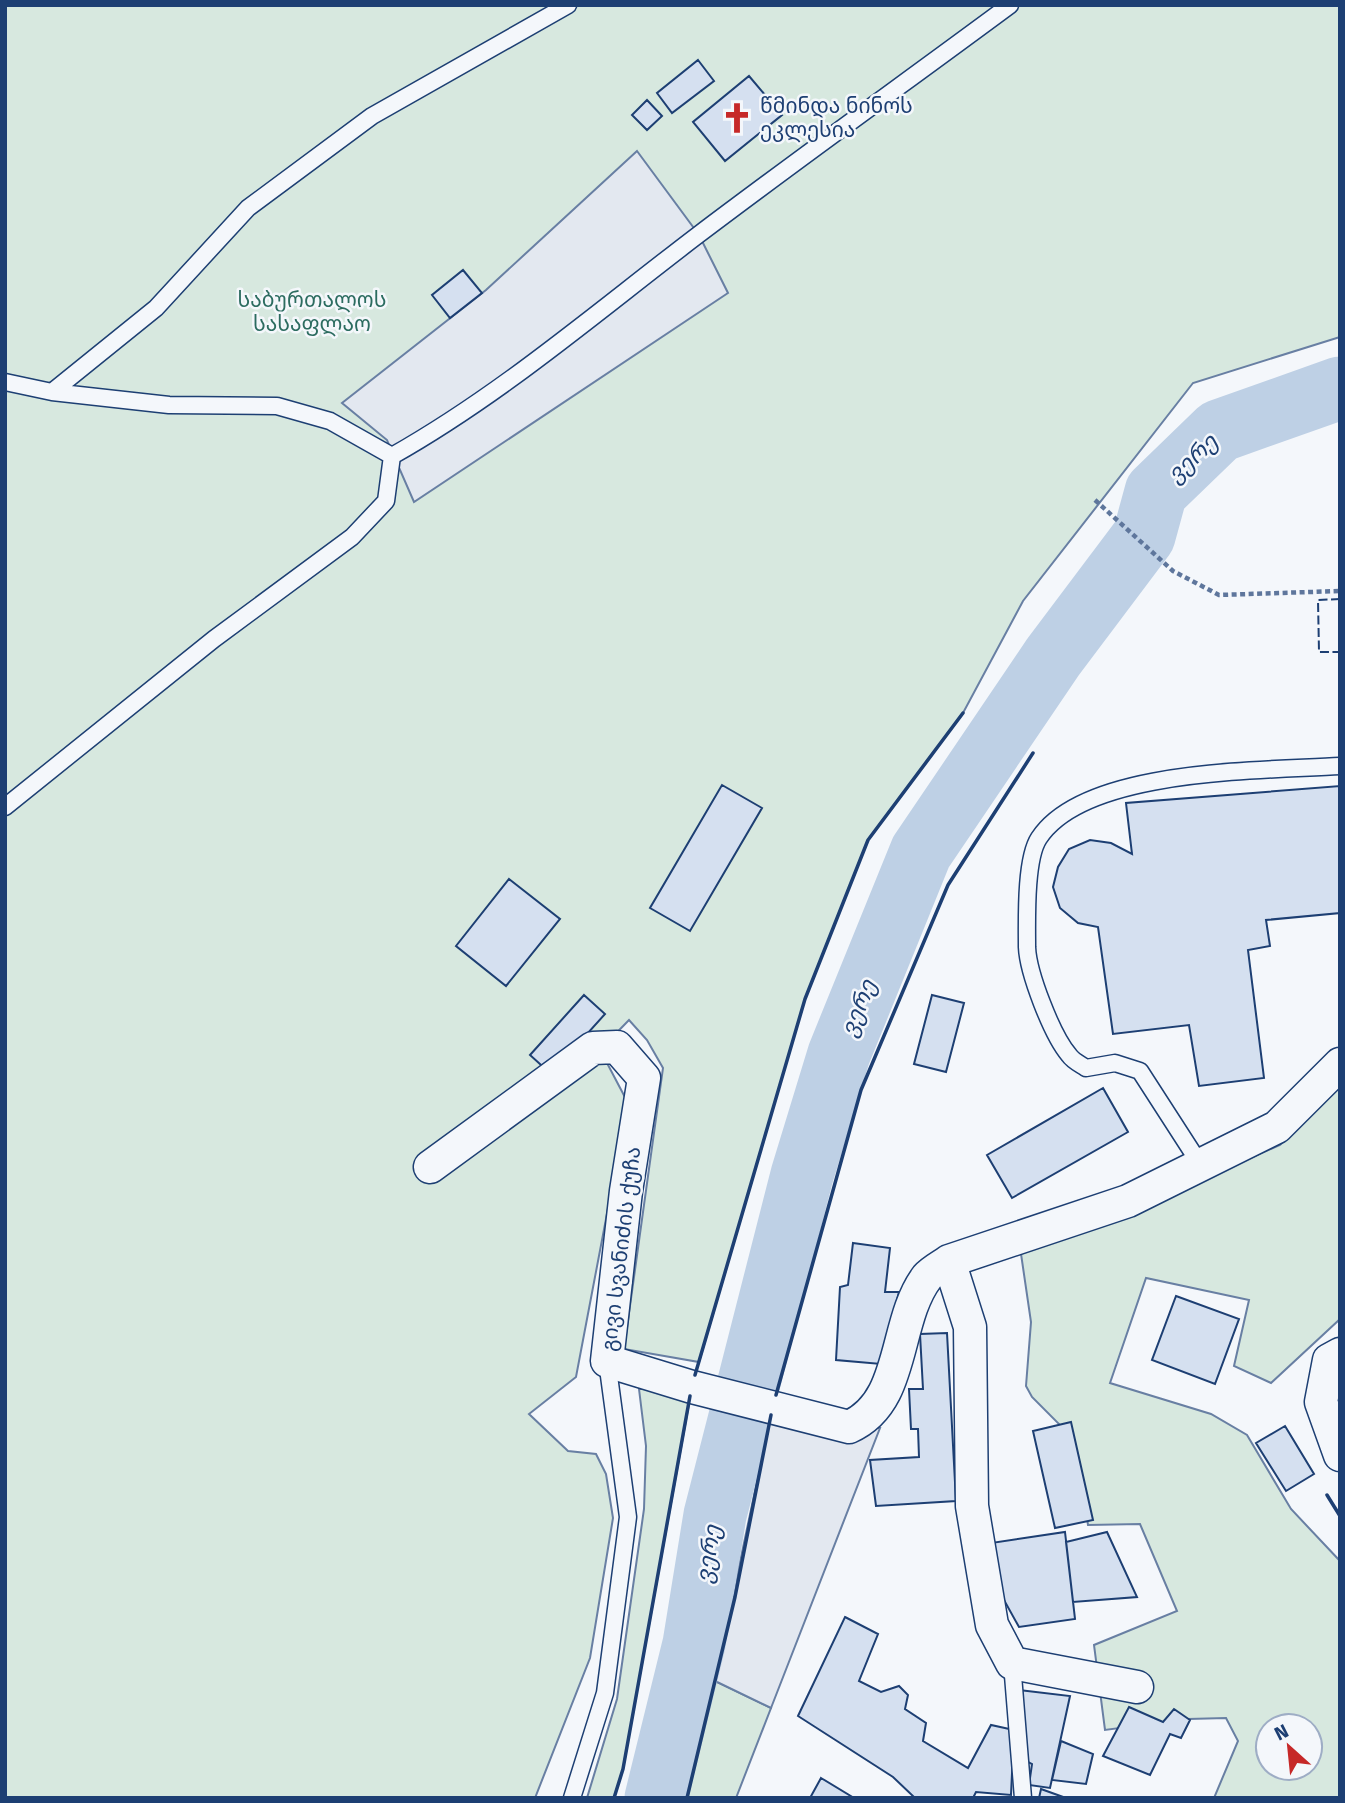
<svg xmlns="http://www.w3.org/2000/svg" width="1345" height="1803" font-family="'Fira Sans','Noto Sans Georgian',sans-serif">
<rect width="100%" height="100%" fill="#f4f7fb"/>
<!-- green -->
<path fill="#d7e8df" stroke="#687fa3" stroke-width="2" fill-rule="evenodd" d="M5 5H1340V337L1193 383 1023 601 963 713 868 840 805 999 699 1362 624 1349 663 1068 647 1040 629 1020 593 1057 607 1063 628 1103 576 1377 529 1414 568 1451 596 1454 606 1474 613 1518 590 1658 535 1798H5Z
M1340 1087V1319L1271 1383 1234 1366 1249 1300 1146 1278 1110 1383 1211 1414 1247 1435 1291 1509 1340 1561V1798H1214L1238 1741 1226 1718 1188 1719 1105 1730 1094 1645 1177 1611 1140 1524 1088 1525 1078 1455 1064 1429 1032 1397 1026 1386 1031 1322 1020 1247 1112 1219 1280 1145ZM1268 1726H1310V1768H1268Z
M692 1387 623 1769 614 1798H587L617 1699 644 1509 646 1446 639 1389Z
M715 1681 771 1708 736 1798H687Z"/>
<!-- parking -->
<path fill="#e3e8f0" stroke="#687fa3" stroke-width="2" d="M637 151 699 235 728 293 414 502 387 440 342 403 486 290Z
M773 1405 849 1427 880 1428 771 1708 715 1681Z"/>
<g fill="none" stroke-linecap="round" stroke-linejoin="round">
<!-- river -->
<path stroke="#bed0e5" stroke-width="63" d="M656 1798 694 1644 715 1515 802 1175 839 1054 921 852 1053 657 1144 536 1156 492 1219 431 1340 388"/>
</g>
<!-- building -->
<path fill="#d5e0f0" stroke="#1d3f73" stroke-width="2" d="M698 60 714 81 672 113 657 93Z
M749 76 782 115 725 161 693 122Z
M647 100 662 116 647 130 632 115Z
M463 270 482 293 450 318 432 295Z
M722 785 762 808 690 931 650 908Z
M1340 786V913L1266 920 1270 946 1248 950 1264 1078 1199 1086 1189 1025 1113 1034 1098 927 1078 923 1060 908 1053 887 1058 867 1069 849 1090 840 1111 843 1132 854 1126 803Z
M509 879 560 919 506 986 456 946Z
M584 995 605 1014 551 1074 530 1055Z
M932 995 964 1003 946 1072 914 1064Z
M1103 1088 1128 1132 1012 1198 987 1155Z
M853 1243 890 1248 885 1292H899L881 1364 836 1360 840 1287 848 1285Z
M1176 1296 1239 1319 1215 1384 1152 1360Z
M947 1333 956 1501 876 1506 870 1460 919 1457 918 1429H911L909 1389H923L920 1334Z
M1071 1422 1093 1520 1055 1528 1033 1431Z
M1285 1426 1314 1474 1286 1491 1256 1443Z
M1065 1532 1075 1619 1019 1627 994 1582 991 1543Z
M1107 1532 1137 1597 1073 1602 1066 1542Z
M845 1617 878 1634 859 1681 881 1692 899 1686 908 1695 905 1709 926 1723 923 1741 968 1768 991 1725 1014 1730 1011 1795 976 1792 973 1798H915L893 1777 798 1716Z
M1019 1690 1070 1696 1050 1788 1029 1785 1032 1764 1022 1759Z
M1129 1707 1163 1722 1174 1709 1190 1720 1181 1738 1170 1734 1150 1775 1103 1756Z
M1061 1741 1093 1754 1086 1784 1052 1780Z
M821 1778 854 1798H810Z
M1041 1789 1066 1798H1039Z"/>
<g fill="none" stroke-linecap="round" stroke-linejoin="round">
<defs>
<path id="lane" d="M5 382 52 392 169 405 277 406 330 421 392 456 386 501 352 537 214 639 5 807
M52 392 156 308 248 208 372 116 568 5
M392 456C502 394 598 311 698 235 801 157 906 82 1010 5
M1200 1164 1140 1071 1115 1063 1086 1068C1080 1064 1073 1061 1069 1055 1052 1035 1028 973 1027 947 1027 921 1025 859 1039 838 1085 768 1262 771 1340 766
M1012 1663 1023 1798
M572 1798 605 1693 628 1517 607 1361"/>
<path id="street" d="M430 1167 593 1048 617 1047 644 1078 626 1191 607 1361 692 1387 849 1427C906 1402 893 1322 927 1277 932 1271 942 1266 949 1261
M1340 1354 1329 1360 1321 1402 1340 1455
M1137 1687 1012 1663 992 1625 972 1506 970 1327 949 1261 1128 1201 1277 1127 1340 1064"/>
</defs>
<!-- lane casing -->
<use href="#lane" stroke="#1d3f73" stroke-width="19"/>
<!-- street casing -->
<use href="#street" stroke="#1d3f73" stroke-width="35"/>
<!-- path -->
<path stroke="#5e769c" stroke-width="4.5" stroke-dasharray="5 3.5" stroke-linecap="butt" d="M1095 500 1173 571 1219 595 1340 591"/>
<!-- lane -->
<use href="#lane" stroke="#f4f7fb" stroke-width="16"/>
<!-- street -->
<use href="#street" stroke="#f4f7fb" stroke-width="32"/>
<!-- fence -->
<path stroke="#1d3f73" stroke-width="2" stroke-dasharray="9 3.5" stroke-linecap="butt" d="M1340 599 1318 600 1319 652H1340"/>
<!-- wall -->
<path stroke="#1d3f73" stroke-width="3.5" d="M695 1375 805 999 868 840 963 713
M776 1395 861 1090 948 885 1033 753
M1327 1495 1340 1516
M614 1798 623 1769 690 1396
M687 1798 735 1597 771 1415"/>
</g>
<!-- icons -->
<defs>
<symbol id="church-bare" viewBox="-9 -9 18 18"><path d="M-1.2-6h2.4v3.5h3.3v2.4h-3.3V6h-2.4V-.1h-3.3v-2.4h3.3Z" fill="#c62828" stroke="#f4f7fb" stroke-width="2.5" paint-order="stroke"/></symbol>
</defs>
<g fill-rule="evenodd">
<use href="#church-bare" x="715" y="96" width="44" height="44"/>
</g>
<g text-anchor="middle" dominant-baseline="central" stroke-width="5" stroke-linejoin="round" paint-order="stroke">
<!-- poi labels -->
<g font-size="21" fill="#1d3f73" stroke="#f4f7fb" text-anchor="start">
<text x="760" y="106">წმინდა ნინოს<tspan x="760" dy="24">ეკლესია</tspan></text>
</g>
<!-- park labels -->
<g font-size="21" fill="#2c6c60" stroke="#f4f7fb">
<text x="312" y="300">საბურთალოს<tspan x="312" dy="24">სასაფლაო</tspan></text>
</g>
<!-- street labels -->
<g font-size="21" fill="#1d3f73" stroke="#f4f7fb">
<text transform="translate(621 1249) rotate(-83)">გივი სვანიძის ქუჩა</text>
</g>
<!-- water labels -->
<g font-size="23" font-style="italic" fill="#1d3f73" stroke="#f4f7fb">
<text transform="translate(1192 458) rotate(-43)">ვერე</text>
<text transform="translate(858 1008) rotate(-68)">ვერე</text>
<text transform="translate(708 1554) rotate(-81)">ვერე</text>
</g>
</g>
<!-- border -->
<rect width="1345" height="1803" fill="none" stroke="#1d3f73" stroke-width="14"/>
<!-- north arrow -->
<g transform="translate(1289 1747) rotate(333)"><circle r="33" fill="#f4f7fb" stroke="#9eadc5" stroke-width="2"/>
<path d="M0-5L12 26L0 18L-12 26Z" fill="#c62828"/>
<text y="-10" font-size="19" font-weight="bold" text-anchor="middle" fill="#1d3f73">N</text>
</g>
</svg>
